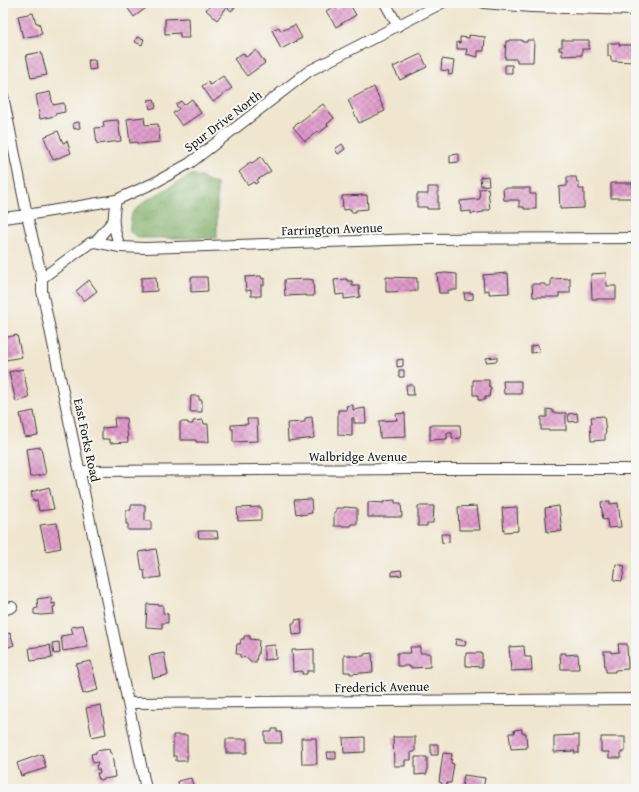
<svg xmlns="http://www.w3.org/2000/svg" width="639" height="792" font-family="'Gentium Book Plus',serif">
<defs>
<pattern id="forest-crowns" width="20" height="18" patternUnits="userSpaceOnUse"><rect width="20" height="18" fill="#7bab65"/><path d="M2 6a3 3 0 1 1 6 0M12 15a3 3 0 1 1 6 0" fill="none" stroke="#648a52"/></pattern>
<pattern id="building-cross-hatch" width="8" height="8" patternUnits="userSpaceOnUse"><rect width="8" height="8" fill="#e09acb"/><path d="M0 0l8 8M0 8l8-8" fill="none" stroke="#b57da4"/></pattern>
</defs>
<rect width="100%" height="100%" fill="#f6f6f2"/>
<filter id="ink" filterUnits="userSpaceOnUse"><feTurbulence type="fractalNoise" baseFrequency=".025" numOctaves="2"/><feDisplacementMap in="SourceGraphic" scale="8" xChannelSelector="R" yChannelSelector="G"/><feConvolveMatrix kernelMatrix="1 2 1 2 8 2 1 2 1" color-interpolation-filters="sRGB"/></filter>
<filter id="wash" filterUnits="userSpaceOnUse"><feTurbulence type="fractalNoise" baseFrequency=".012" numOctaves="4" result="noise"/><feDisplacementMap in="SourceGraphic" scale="16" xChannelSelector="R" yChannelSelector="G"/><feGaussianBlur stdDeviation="0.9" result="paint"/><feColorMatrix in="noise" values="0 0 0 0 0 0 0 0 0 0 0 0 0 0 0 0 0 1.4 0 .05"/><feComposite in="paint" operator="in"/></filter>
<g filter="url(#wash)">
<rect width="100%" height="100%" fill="#f0e6cf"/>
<!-- forest -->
<path fill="url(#forest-crowns)" stroke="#4c6440" d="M193 174 217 184V238H139L129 231 132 213 145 201Z"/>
<g id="blocks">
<!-- building -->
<path fill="url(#building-cross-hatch)" d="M124 3H142L146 8 134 17Z
M212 3H240L231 11 227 7 217 20 206 10Z
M346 3H349L356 15 336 27 326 11 334 6 336 9Z
M33 13 36 23H39L42 34 23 38 18 16Z
M188 18 189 38H180V33L165 34V19Z
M295 25 302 38 281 49 272 30 279 27 281 31Z
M469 35 485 37 484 51H478V57L466 54 467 49H457V42L460 43V37L469 38Z
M137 37 144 39 142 45 135 42Z
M509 40H522V42H527V40H534L533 62H517V59H505L506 41H509Z
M562 40H589V49H582V55L562 56V50H559V47H562Z
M608 43H619V45H636V62L611 61V56H608Z
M256 50 265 63 247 76 234 59 243 53 246 57Z
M41 52 47 75 31 78 26 55Z
M421 54 427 67 400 80 393 67Z
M442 59 454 61 452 75 448 74 449 71 441 70Z
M88 60H95L96 69 89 70Z
M505 65H512V73H505Z
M223 76 232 88 213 102 202 86 208 82 210 85Z
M374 87 385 111 359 123 348 100Z
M50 92 53 105 64 103 65 112 55 114V116L40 119 36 95Z
M154 99 156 107 150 109 148 100Z
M192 99 201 113 182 126 173 113 179 109 176 105 181 101 184 105Z
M323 104 334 118 327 124 328 126 319 133 318 131 305 141 293 127Z
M144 117 145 125 158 124 160 142 138 144 137 142 130 143 127 119Z
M118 120 121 141 97 144 95 128 104 127 103 122 106 121Z
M79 122 80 128 74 129 73 123Z
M58 131 63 143 67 141 71 153 53 160 44 137Z
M342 144 345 149 338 154 335 149Z
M459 154V162L450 163V155Z
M261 157 271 171 257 180 258 182 255 184 254 182 248 185 239 172 248 165 247 164 251 162 252 163Z
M488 176 489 185 481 186 480 177Z
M567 177H576L577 182H579V189H584V208L560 209 559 187 567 186Z
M611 183H633L632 188H636V200H632V198H611Z
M428 187H438V209H427V207H417V194H428Z
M488 188 490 210H484V212L471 214V211L461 212 460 201 480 199 479 189Z
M503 188H530V194H536V209H524V207H519V200H504Z
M367 195 368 209 356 210V212H351V209L343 210 342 196Z
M445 273 457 274V290H448V293H439L437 274Z
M508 273 509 293 489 294V290L484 291 483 275Z
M606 273 607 286H616V299H592L591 274Z
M261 276 262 279 264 278V285H261V296H251V290L246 291 245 277Z
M156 277 157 291 141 292V278Z
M191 277H207L208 291 191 292Z
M386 277 417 278V291L386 292Z
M570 278V293H559V297H533L532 284H545V286H551V279Z
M307 279 313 280 314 296H306V295L285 296 284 280Z
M347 279V281H352V286H359L360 297 344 299V294L336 295 334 280Z
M89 280 97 291 84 301 76 291Z
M464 293H473V299L465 300Z
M17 335 22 357 6 360 4 352H3V338Z
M538 345 539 352 531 353V346Z
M497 357V361L486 362V358Z
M403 359V366L397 367V360Z
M23 369 29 398 16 402 9 372Z
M399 370H404V377H399Z
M473 380H489V387H491V390H490L489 397H485V400H478V395H473Z
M503 381H521V394H504Z
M406 385H413L414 395H407Z
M191 396H199V400H202V412H190Z
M353 405V410L365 408 366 423H354V418H352V436L338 435V410H347L346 406Z
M547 409 553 410V413H566V430H541V417H547Z
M34 411 38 435 25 437 20 414Z
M405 413 406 437 380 438 379 421 397 420 396 414Z
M577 413 578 421 569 422 568 414Z
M604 416 606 433H605V440L591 441 590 424H592L591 417Z
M312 417 314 438 288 441 287 423 305 422V418Z
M114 418H126L128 442 110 443V439H102V428L115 427Z
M247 419H257L258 441 233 442V429H231V425L248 424Z
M203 420 204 424H208L209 442H196V440H180V422H188V424H193V421Z
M430 425H460L461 438 452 439V433H447V439L430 440Z
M41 447 46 474 30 477 26 449Z
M49 487 54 509 39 511 37 500 33 501 31 492Z
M311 499 312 513 301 515V513L296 514 294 500Z
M395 500V503H401L402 517H368V502L384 503V501Z
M610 501V504L618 503 621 527 608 528 607 519 603 520 601 502Z
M131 505H145V521H151V530H128V524H126V510H131Z
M418 506H434L433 523H427V526H418Z
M477 506 480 530H459L458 507Z
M559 506 562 531 547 532 545 508Z
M261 507V520L238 521 237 508Z
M344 507 357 508V524H351V526H334V512H336V508H344Z
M517 507 518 531 504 532 502 508Z
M57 523 61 548 46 551 40 525Z
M198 531H217L218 538H199Z
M441 534H449V542L442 543Z
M156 549 161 577 145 579 144 570H142L139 552Z
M616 564 625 566 622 581 614 580Z
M401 570 402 575 392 576V571Z
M51 597 52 604 55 603V607H53L54 614 41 615 34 614V609L38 608 37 599Z
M147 604 163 605V613L168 614V623H162V628L146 627Z
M301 619 302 634 293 635 292 623H295V620Z
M83 625 88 647 63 651 61 636 73 634 71 627Z
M10 633 14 645 3 649V636Z
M244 636H250V639L259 640 258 655H257L256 662H250V660H248V658L240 657V654H236L237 644H240L241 639H244Z
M456 639 466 641 465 646 455 645Z
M59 642 60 653 54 654 52 643Z
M618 644H627L628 669 615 670V672H606V669H605L604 651H611V653L619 652Z
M50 645 52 658 31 661 29 648Z
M275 645 276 659 264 660V646Z
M524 646 525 657H531L532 670 511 671 509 647Z
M410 647H420V653H430V667L410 668V666H397V653H411Z
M314 649V671H307V674H302V671L293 672 292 650Z
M164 653 168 675 153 678 149 656Z
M372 653 373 672 350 674V672H344V655H350V656H364V654Z
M466 653H482V667L466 666Z
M560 653H566V655L578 654 579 669H561Z
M91 661 98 690 83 694 76 664Z
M101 705 106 734 92 737 86 708Z
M272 729H277V732H281L282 743H265V732H272Z
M522 729V733H526L527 748 511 749 509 733H515L514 730Z
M173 735H187V761H176V756H173Z
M579 735V753H574L575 751 554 752V736Z
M365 737V752L344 753 343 738Z
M393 737H415V752H411V760H405V766H394Z
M601 737H625V752H621V758H609V752H601Z
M301 738H316L317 764H302Z
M226 739H247V753H226Z
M431 744H438V755H431Z
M109 749 110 753H112L115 777 99 780 97 773H100L99 769 97 770 96 765H98V762L93 763 91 754 96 753V751Z
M327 752H336V759H328Z
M443 753 452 754 451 763 454 764 451 783H447L446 787H441L442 783 439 782Z
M42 754 46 768 21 776 17 763Z
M415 757H427V774L415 775Z
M464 775 485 778 483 789 462 787Z
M191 778 194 789H179L178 781Z"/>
</g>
</g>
<g filter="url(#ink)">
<use href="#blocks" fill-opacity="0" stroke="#3c3a37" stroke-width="1"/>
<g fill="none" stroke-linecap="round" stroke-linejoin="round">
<defs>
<path id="minor" d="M385 3 398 26
M484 3 531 7 636 10
M3 96 27 215 42 278V291L146 789
M116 200C112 221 113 227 120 247
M3 218 27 215 116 200 156 182 190 163 309 71 442 3
M95 242 113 221
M42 278 90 243 95 242 120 247 145 248 419 239 636 238
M81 471 420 469H636
M3 610 12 607
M128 703 636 699"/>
</defs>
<!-- minor casing -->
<use href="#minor" stroke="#3c3a37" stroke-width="12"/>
<!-- minor -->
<use href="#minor" stroke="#fff" stroke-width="10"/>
</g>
</g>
<g text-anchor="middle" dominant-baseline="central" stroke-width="4" stroke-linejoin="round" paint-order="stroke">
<!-- street labels -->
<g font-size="13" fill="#1c1c1c" stroke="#f6f6f2">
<text transform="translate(223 121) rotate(-37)">Spur Drive North</text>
<text transform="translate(332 229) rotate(-2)">Farrington Avenue</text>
<text transform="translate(87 440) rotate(78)">East Forks Road</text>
<text x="358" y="456">Walbridge Avenue</text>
<text transform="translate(382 687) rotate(-1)">Frederick Avenue</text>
</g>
</g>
<!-- margin -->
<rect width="639" height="792" fill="none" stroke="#f6f6f2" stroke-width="16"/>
</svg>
